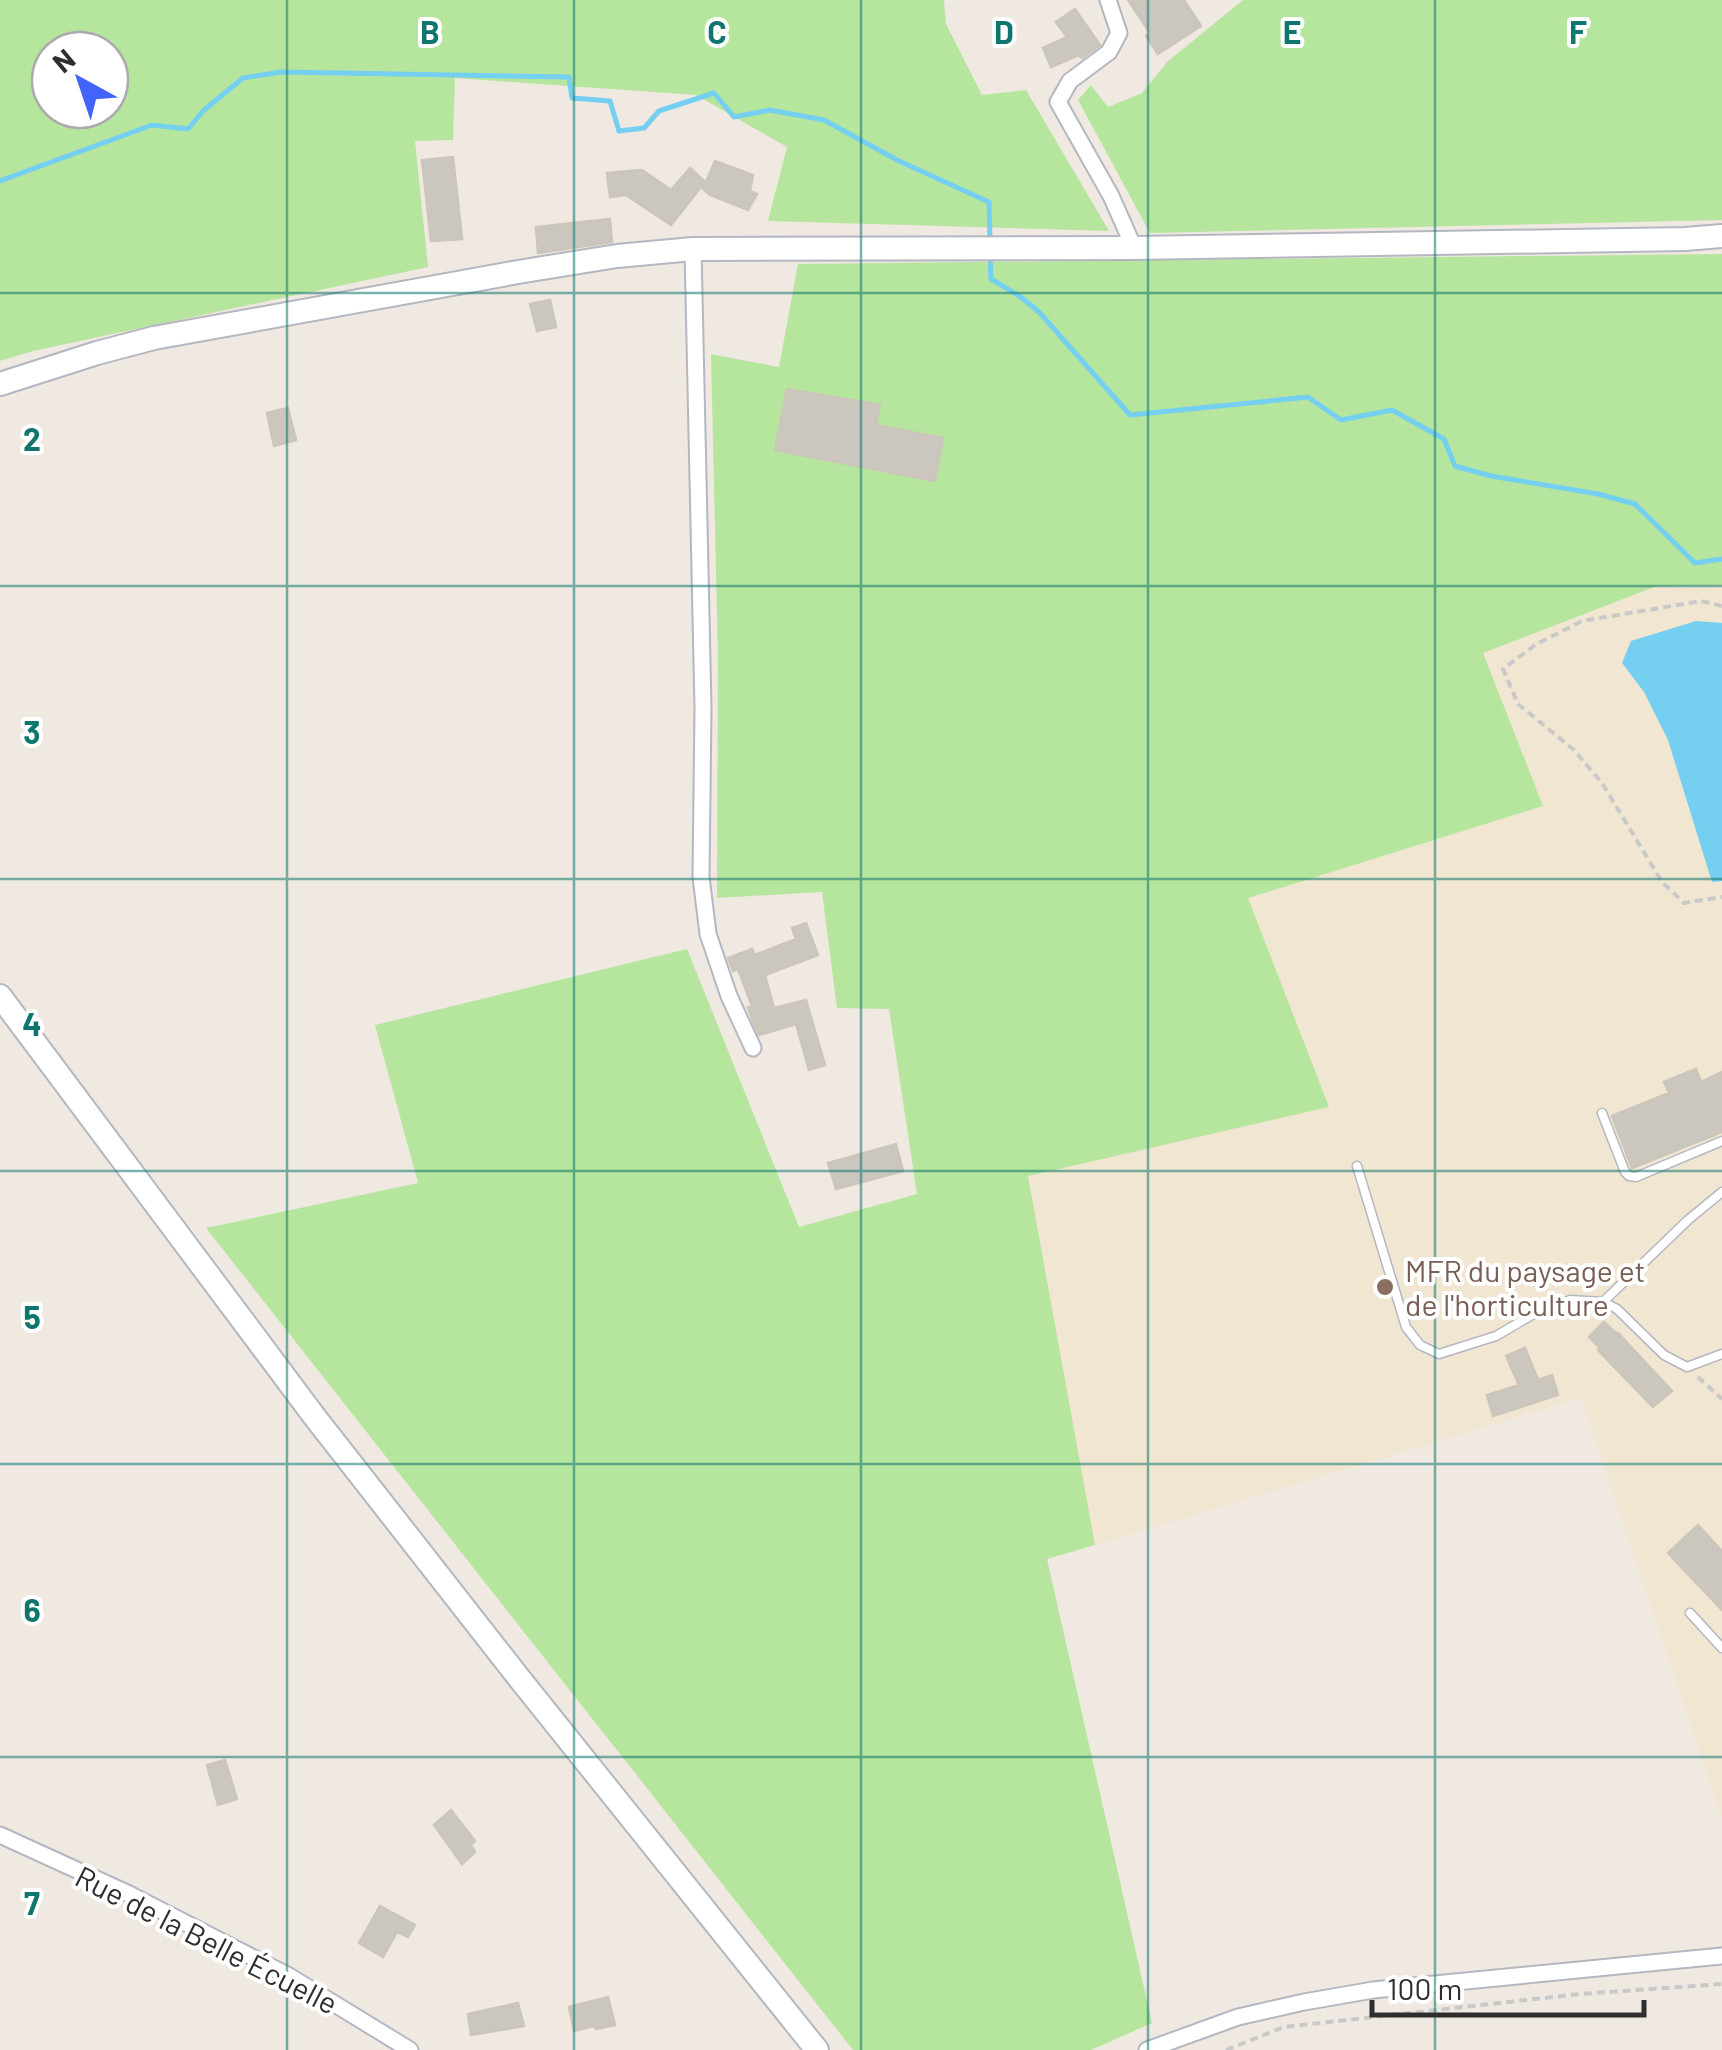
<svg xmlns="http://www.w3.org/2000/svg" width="1722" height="2050" font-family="Barlow,sans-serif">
<rect width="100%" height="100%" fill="#efe9e1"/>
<!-- education -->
<path fill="#f0e6d1" d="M1722 585V1819L1581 1398 1095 1545 1028 1175 1328 1107 1248 898 1542 806 1483 653 1657 586Z"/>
<!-- green -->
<path fill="#b6e59e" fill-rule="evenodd" d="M0 0H944L946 24 982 95 1026 90 1109 231 768 221 787 147 696 95 455 78 453 140 415 141 428 267 33 351 0 361ZM50 50H110V110H50Z
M1243 0H1722V220L1150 233 1078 100 1091 85 1108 107 1142 93 1167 62Z
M1722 254V585L1657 586 1483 653 1543 806 1248 898 1329 1107 1028 1176 1095 1545 1047 1559 1152 2023 1091 2050H853L206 1228 418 1183 375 1025 687 949 799 1227 917 1194 889 1009 837 1008 822 892 717 898 718 659 711 354 779 367 798 264Z"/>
<!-- water -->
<path fill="#75cff0" d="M1696 621 1722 623V881L1712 882 1668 740 1644 692 1622 663 1631 641Z"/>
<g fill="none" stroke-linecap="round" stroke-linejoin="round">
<!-- stream -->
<path stroke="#75cff0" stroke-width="5" d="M0 181 152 125 188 129 203 111 243 78 281 72 569 77 572 98 610 101 619 131 644 128 659 111 714 93 734 117 770 110 824 120 899 161 989 202 990 241
M990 257 991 279 1021 297 1039 312 1130 415 1308 397 1341 420 1392 410 1444 439 1455 466 1491 476 1598 494 1635 504 1695 563 1722 559"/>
</g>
<!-- building -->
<path fill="#cbc7bf" stroke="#cbc5ba" stroke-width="2.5" d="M1128 0H1184L1201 26 1158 54 1146 36 1150 33Z
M1075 9 1100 45 1082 58 1079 55 1051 67 1043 48 1067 37 1056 22Z
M453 157 462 239 431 241 422 160Z
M715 161 753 175 750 191 757 194 748 210 710 195 703 189Z
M690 168 705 182 671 225 626 195 610 197 607 173 642 170 671 190Z
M610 219 612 242 538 253 536 227Z
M550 300 556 327 537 331 530 304Z
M787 389 880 405 876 425 943 438 935 481 775 450Z
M288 408 296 440 274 446 267 413Z
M806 923 818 955 765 975 774 1008 806 1000 825 1065 809 1070 796 1024 759 1035 752 1019 748 1007 752 1006 738 969 733 971 728 958 752 949 755 955 796 939 792 928Z
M1696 1069 1701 1082 1722 1072V1132L1632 1168 1612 1116 1669 1093 1664 1082Z
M896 1144 903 1171 836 1189 828 1163Z
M1604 1322 1617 1334 1618 1333 1672 1391 1653 1407 1598 1350 1600 1348 1589 1337Z
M1525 1348 1538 1380 1552 1375 1558 1395 1493 1416 1487 1395 1519 1385 1506 1356Z
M1698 1525 1722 1551V1610L1668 1553Z
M225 1760 237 1799 218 1805 207 1765Z
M451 1810 475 1841 471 1845 475 1852 462 1864 434 1825Z
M380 1906 415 1925 408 1937 397 1932 383 1957 359 1943Z
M608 1997 615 2025 596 2029 594 2026 574 2031 569 2007Z
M518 2003 524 2026 471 2035 468 2014Z"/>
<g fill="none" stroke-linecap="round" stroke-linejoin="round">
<defs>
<path id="lane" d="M1602 1113 1625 1172 1629 1176 1636 1177 1722 1141
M1357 1166 1406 1327 1420 1345 1439 1354 1496 1336 1532 1315 1570 1300 1603 1302 1617 1309 1664 1355 1687 1367 1722 1354
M1603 1302 1688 1220 1722 1192
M1690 1613 1722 1648"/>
<path id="street" d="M1108 0 1119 33 1109 52 1070 81 1058 102 1111 196 1134 248
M693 249 703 708 701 877 708 934 729 996 753 1048
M0 1835 127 1893 289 1976 410 2050
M1147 2050 1238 2017 1304 2002 1373 1990 1722 1956"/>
<path id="secondary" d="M0 384 97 353 154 338 518 272 617 256 693 249 1134 248 1685 239 1722 236
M0 996 314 1416 519 1678 817 2050"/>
</defs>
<!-- lane casing -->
<use href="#lane" stroke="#b4b7c1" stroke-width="11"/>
<!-- street casing -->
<use href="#street" stroke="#b4b7c1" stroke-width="19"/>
<!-- secondary casing -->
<use href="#secondary" stroke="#b4b7c1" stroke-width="26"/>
<!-- path -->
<path stroke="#c9c9c9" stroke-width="4" stroke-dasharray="8 5" stroke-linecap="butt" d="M1722 606 1701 601 1582 621 1535 645 1503 669 1518 704 1574 750 1602 783 1662 882 1684 903 1722 897
M1698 1377 1722 1399
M1226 2050 1284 2027 1580 1994 1722 1984"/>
<!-- lane -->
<use href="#lane" stroke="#fff" stroke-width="8"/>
<!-- street -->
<use href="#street" stroke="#fff" stroke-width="15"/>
<!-- secondary -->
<use href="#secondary" stroke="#fff" stroke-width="22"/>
</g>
<!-- grid -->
<path fill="none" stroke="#0f766e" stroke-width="2.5" stroke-opacity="0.55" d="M287 0V2050M574 0V2050M861 0V2050M1148 0V2050M1435 0V2050M0 293H1722M0 586H1722M0 879H1722M0 1171H1722M0 1464H1722M0 1757H1722"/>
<!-- markers -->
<circle fill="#8d6e63" stroke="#fff" stroke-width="4" cx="1385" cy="1287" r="10"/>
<g text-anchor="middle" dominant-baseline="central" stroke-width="8" stroke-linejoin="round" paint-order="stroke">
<!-- education labels -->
<g font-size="30" fill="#785e54" stroke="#fff" text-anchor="start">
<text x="1405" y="1270">MFR du paysage et<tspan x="1405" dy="34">de l'horticulture</tspan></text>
</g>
<!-- street labels -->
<g font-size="30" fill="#2e2e2e" stroke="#fff">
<text transform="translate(207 1939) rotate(27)">Rue de la Belle Écuelle</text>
</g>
</g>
<g font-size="32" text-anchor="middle" font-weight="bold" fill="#0f766e" stroke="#fff" stroke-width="8" stroke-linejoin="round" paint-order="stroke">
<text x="430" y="44">B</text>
<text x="717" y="44">C</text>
<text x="1004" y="44">D</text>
<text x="1292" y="44">E</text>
<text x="1578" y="44">F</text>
<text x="32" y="451">2</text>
<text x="32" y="744">3</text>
<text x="32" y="1036">4</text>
<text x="32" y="1329">5</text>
<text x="32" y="1622">6</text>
<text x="32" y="1915">7</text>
</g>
<!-- north arrow -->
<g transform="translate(80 80) rotate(320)"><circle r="48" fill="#ffffff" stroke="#ababab" stroke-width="2.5"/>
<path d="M0-8L18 38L0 25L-18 38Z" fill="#4264fb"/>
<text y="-15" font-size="28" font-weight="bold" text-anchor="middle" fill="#2e2e2e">N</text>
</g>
<!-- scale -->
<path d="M1372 2000v15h272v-15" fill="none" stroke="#2e2e2e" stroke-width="5"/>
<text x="1387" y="2000" font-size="30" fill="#2e2e2e" stroke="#ffffff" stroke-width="8" paint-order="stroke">100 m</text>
</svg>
